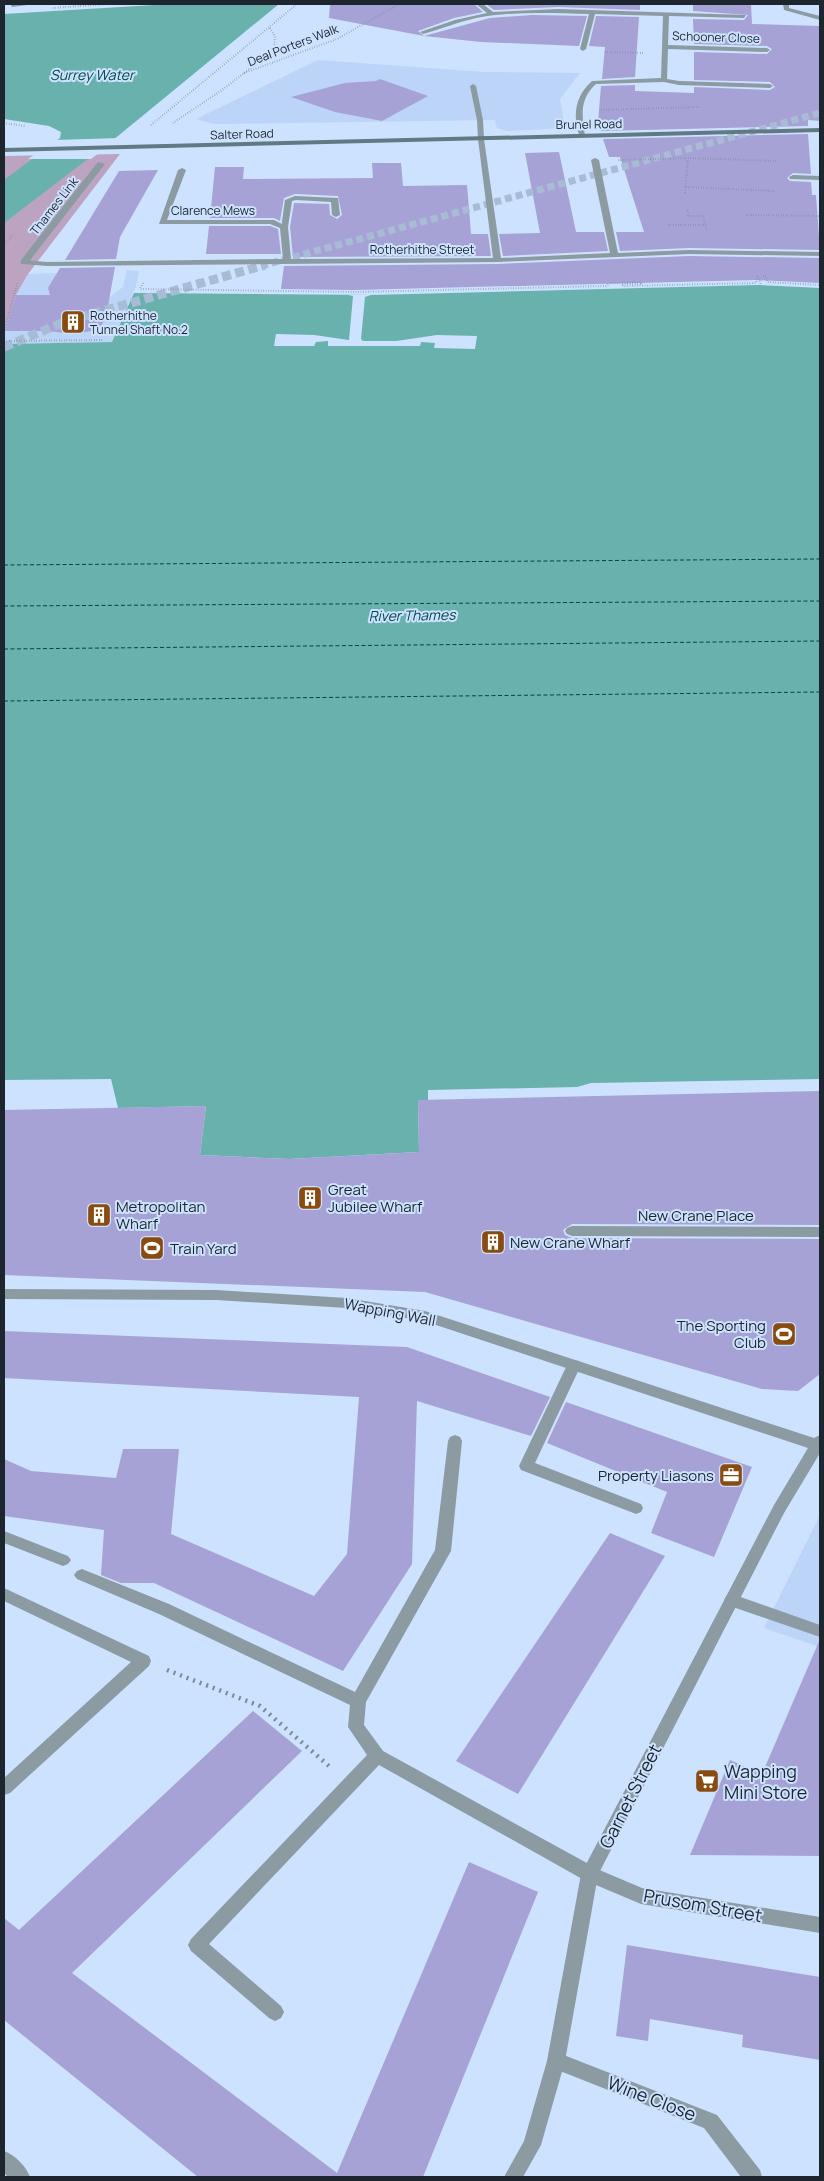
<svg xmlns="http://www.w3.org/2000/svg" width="824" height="2181" font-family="Manrope,sans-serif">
<rect width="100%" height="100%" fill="#cce2ff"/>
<!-- built -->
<path fill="#bbd4f7" d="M318 60 484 72 580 73 560 99 565 128 506 131 497 128 495 120 214 124 196 119Z
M127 270 139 271 136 286 112 342 6 344 4 334 16 295 28 274 58 273 102 303 123 287Z
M820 1515V1647L764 1628Z"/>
<!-- green -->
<path fill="#bca3c1" d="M120 154 28 274 16 295 4 334V156Z"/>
<!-- water -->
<path fill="#69b1ad" d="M171 4H279L118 136 4 223V180L60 138 61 132 49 126 4 119V14Z
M759 285 820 288V1079L591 1083 577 1087 428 1090V1100H418L419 1152 289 1159 200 1155 206 1106 118 1108 111 1079 4 1080V344L112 342 134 293 371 295Z"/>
<!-- pier -->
<path fill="#cce2ff" d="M119 138 91 159H28L55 140Z
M348 295H371L365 297 361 339 363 341H396L437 335 477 336 475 349 434 348 435 343 421 342 420 346H328V341L316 342 314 346H274L276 334 314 335 349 340 353 296Z"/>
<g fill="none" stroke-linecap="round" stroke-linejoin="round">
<!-- ferry -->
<path stroke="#004644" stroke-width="1" stroke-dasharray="4 2.5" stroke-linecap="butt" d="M4 565 820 559
M4 606 820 601
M4 649 820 641
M4 701 820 692"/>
</g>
<!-- building -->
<path fill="#a6a2d5" d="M330 4H474L483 12 454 18 418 31 424 36 490 18 532 15 587 16 579 46 481 42 424 36 329 18Z
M486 4H640V10L558 7 494 10Z
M693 4H751L752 24 820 26V121L808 120V126L601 131 598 122 601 86 635 85V91L694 93V87L770 90 775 87 770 82 694 80V52L767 54 772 49 767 46 694 44 693 19 744 20 748 15 693 11Z
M596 16 639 17 635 77 602 79 605 47 589 46Z
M380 79 428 96 382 121 335 112 291 97 345 83 376 81Z
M808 134 811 174 793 173 787 178 790 181 811 182 812 195H816L820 250 689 248 620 251 616 232H644L620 157H609L603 139Z
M559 152 576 232H604L608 251 503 256 499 234 540 233 525 153Z
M372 163H401L403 186 467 185 471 234H488L491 256 293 257 290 227 294 203 329 204 330 215 337 219 342 215 338 196 295 194 284 198 280 221 274 218H210L215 167H244L243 179 373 178Z
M158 170 120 237 116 259 65 260 119 171Z
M209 226H270L278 229 281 254H206Z
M689 256 820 258V283L755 280 354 290 281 289 284 266 497 264Z
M115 267 106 317 101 326 95 330 76 334 47 331H5L16 295H50L48 288 60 268Z
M820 1091V1225L572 1224 563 1230 565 1235 572 1238 820 1239V1374L798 1391 762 1389 425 1292 4 1275V1110L206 1106 200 1155 289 1159 419 1152 418 1100Z
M4 1331 407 1347 550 1397 531 1436 417 1401 412 1564 343 1671 154 1583H121L101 1575 104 1530 4 1516V1459L31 1471 116 1478 123 1449H179L171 1534 314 1596 347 1554 359 1397 4 1378Z
M566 1402 752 1467 714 1557 651 1533 667 1492 547 1443Z
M610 1533 665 1556 518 1794 456 1761Z
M820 1639V1856L690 1855 730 1760 762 1774Z
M253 1711 302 1751 72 1973 337 2173 469 1862 538 1892 423 2177H198L4 2020V1918L19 1930Z
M627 1945 820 1977V2060L742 2047 743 2035 650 2019 648 2041 616 2036Z"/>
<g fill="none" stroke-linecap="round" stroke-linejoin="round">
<!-- primary-tunnel-far1 -->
<path stroke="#a9bcd5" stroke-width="7" stroke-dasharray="7 4" stroke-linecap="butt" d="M261 266 820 113"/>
<!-- primary-tunnel -->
<path stroke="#a9bcd5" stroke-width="9" stroke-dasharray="9 4.5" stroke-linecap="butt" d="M4 347 67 321 265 265"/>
<!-- path-far1 -->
<path stroke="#7a899d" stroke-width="2" stroke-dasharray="0.5 2" stroke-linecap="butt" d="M53 8 108 4
M605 52 643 53
M244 73 337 39 399 4
M601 110 700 107
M4 123 25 126
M173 123 222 90 274 50 275 36 269 27
M151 125 297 4
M618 160 688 158 778 161
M686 187 776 191
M685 193 688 159
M687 210 688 216H703L707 232
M746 215 820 216
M668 225H705
M4 244 13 235
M758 276 761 285
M763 276H766L767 282 820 285
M143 283 140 289 357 292 606 286 610 283 641 282 642 284H622L623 286 756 283 757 276
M4 332 18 282
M4 341 102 340"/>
<!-- path -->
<path stroke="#7a899d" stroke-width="4.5" stroke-dasharray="2 5" stroke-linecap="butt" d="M167 1670 260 1706 329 1766"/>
<!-- service -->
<path fill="#8b9ba1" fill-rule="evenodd" d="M473 84 476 86 483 120 484 139 481 141 478 139 477 120 470 86Z
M295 196 338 198 340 215 336 217 332 215 331 202 296 200 292 201 288 227 281 229 285 200Z
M574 1360 579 1361 581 1365 535 1463 641 1504 643 1508 641 1512 636 1514 631 1512 521 1470 519 1466 567 1365 569 1361Z
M455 1435 460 1437 462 1441 451 1551 366 1702 364 1725 383 1751 596 1868 599 1874 596 1880 590 1882 584 1880 379 1765 209 1944 281 2006 284 2012 281 2018 275 2021 269 2018 191 1951 188 1945 191 1939 367 1755 348 1727 350 1705 159 1614 77 1579 74 1575 77 1571 82 1569 169 1604 355 1692 435 1550 448 1441 450 1437Z
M4 1531 68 1556 71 1560 68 1564 63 1566 4 1543Z
M4 1588 149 1656 151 1661 149 1666 10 1793 4 1795V1778L131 1662 4 1601Z
M732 1594 820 1625V1637L727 1605 724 1600 727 1595Z"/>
<!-- pedestrian -->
<path fill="#8b9ba1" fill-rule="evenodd" d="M98 162 105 164 27 264H21V260Z"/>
<!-- minor -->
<path fill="#8b9ba1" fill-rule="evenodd" d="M10 4H35L12 7Z
M476 4H483L493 12 558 9 746 15 744 18 669 16 668 45 767 48 770 50 767 52 668 49 667 79 679 81 770 84 773 86 770 88 679 85 664 82 596 84C579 99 582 116 585 136L580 137C572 116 575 96 592 81L661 78 663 16 595 14 586 49 583 51 580 49 589 14C552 13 512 11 476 18 458 22 441 29 423 34L420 32 455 20 487 13Z
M783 4H789V8L820 16V20L784 10Z
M481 137 484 139 501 258 610 253 591 160 595 158 599 160 618 253 689 250 820 252V256L689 254 497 262 47 266 24 264 20 262 24 260 47 262 283 259 280 228 270 224H159L178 170 182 168 186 170 167 220H274L288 227 291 259 493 258 478 139Z
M793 175 820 176V180L790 179 789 177Z
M572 1226 820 1227V1237L572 1236 567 1234 565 1231 567 1228Z
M590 1866 642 1888 820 1917V1933L641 1904 584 1880 581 1874 584 1868Z
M556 2052 717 2115 760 2170 762 2177H741L704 2128 550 2067 547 2061 550 2055Z
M4 2151C15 2155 26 2166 30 2177H8L4 2173Z"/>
<!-- tertiary -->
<path fill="#8b9ba1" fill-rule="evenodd" d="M4 1289 216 1290 347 1298 425 1311 814 1438 820 1435V1453L784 1513 598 1875 565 2061 541 2145 523 2177H504L524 2141 547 2061 581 1874 774 1505 808 1448 424 1321 347 1308 216 1300 4 1299Z"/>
<!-- secondary -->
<path fill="#617983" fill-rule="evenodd" d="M820 128V132L4 152V148Z"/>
</g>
<!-- icons -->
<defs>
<symbol id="building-square" viewBox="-11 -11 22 22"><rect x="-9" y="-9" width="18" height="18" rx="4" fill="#894b0f" stroke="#cce2ff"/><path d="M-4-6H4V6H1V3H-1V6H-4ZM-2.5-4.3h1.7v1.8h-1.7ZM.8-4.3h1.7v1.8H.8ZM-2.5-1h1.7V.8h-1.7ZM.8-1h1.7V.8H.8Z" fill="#fff"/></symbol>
<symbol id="stadium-square" viewBox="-11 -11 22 22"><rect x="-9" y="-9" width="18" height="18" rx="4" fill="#894b0f" stroke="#cce2ff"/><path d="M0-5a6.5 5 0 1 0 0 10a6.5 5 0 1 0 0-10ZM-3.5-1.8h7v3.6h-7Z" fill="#fff"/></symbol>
<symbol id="office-square" viewBox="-11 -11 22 22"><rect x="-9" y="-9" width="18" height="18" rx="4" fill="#894b0f" stroke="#cce2ff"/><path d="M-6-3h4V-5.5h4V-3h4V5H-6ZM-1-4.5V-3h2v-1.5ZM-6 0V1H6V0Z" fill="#fff"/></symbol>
<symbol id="supermarket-square" viewBox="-11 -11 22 22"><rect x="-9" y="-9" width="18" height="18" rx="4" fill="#894b0f" stroke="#cce2ff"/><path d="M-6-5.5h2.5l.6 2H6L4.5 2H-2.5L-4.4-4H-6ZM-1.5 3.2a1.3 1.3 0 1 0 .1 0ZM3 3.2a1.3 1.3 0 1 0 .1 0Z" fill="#fff"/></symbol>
</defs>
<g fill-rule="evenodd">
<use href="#building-square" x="59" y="308" width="28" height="28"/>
<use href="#building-square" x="296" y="1184" width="28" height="28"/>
<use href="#building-square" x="85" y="1201" width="28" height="28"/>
<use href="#building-square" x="479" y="1228" width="28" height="28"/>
<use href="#stadium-square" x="138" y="1234" width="28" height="28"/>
<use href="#stadium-square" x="770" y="1320" width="28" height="28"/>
<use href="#office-square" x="717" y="1461" width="28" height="28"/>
<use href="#supermarket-square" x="693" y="1767" width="28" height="28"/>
</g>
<g text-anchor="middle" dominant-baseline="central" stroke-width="4" stroke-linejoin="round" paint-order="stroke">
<!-- far-street labels -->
<g font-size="12" fill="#1d252f" stroke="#cce2ff">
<text transform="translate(716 37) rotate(2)">Schooner Close</text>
<text transform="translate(293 45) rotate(-21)">Deal Porters Walk</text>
<text transform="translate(589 124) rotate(-1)">Brunel Road</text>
<text transform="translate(242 134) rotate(-2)">Salter Road</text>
<text transform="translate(54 206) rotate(-52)">Thames Link</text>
<text x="213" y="210">Clarence Mews</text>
<text x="422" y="249">Rotherhithe Street</text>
</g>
<!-- far-poi labels -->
<g font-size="12" fill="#1d252f" stroke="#cce2ff" text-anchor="start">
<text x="90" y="315">Rotherhithe<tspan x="90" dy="14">Tunnel Shaft No.2</tspan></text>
</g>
<!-- far-water labels -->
<g font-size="14" font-style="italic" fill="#004644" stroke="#cce2ff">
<text x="92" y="74">Surrey Water</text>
<text transform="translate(412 615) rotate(-1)">River Thames</text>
</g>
<!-- poi labels -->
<g font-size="15" fill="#1d252f" stroke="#cce2ff" text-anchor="start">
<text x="328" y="1189">Great<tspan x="328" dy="17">Jubilee Wharf</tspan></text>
<text x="116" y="1206">Metropolitan<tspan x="116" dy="17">Wharf</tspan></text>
<text x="510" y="1242">New Crane Wharf</text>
<text x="170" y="1248">Train Yard</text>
<text x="766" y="1325" text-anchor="end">The Sporting<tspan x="766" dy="17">Club</tspan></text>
<text x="714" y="1475" text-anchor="end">Property Liasons</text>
</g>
<!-- street labels -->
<g font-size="15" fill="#1d252f" stroke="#cce2ff">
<text x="696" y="1215">New Crane Place</text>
<text transform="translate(390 1312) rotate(11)">Wapping Wall</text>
</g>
<!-- near-poi labels -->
<g font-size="18" fill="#1d252f" stroke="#cce2ff" text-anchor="start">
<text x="724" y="1771">Wapping<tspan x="724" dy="21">Mini Store</tspan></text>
</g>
<!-- near-street labels -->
<g font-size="18" fill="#1d252f" stroke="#cce2ff">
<text transform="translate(630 1796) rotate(-63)">Garnet Street</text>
<text transform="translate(703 1905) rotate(10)">Prusom Street</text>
<text transform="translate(652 2098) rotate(21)">Wine Close</text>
</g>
</g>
<!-- border -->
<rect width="824" height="2181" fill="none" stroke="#1d252f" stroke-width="10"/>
</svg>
